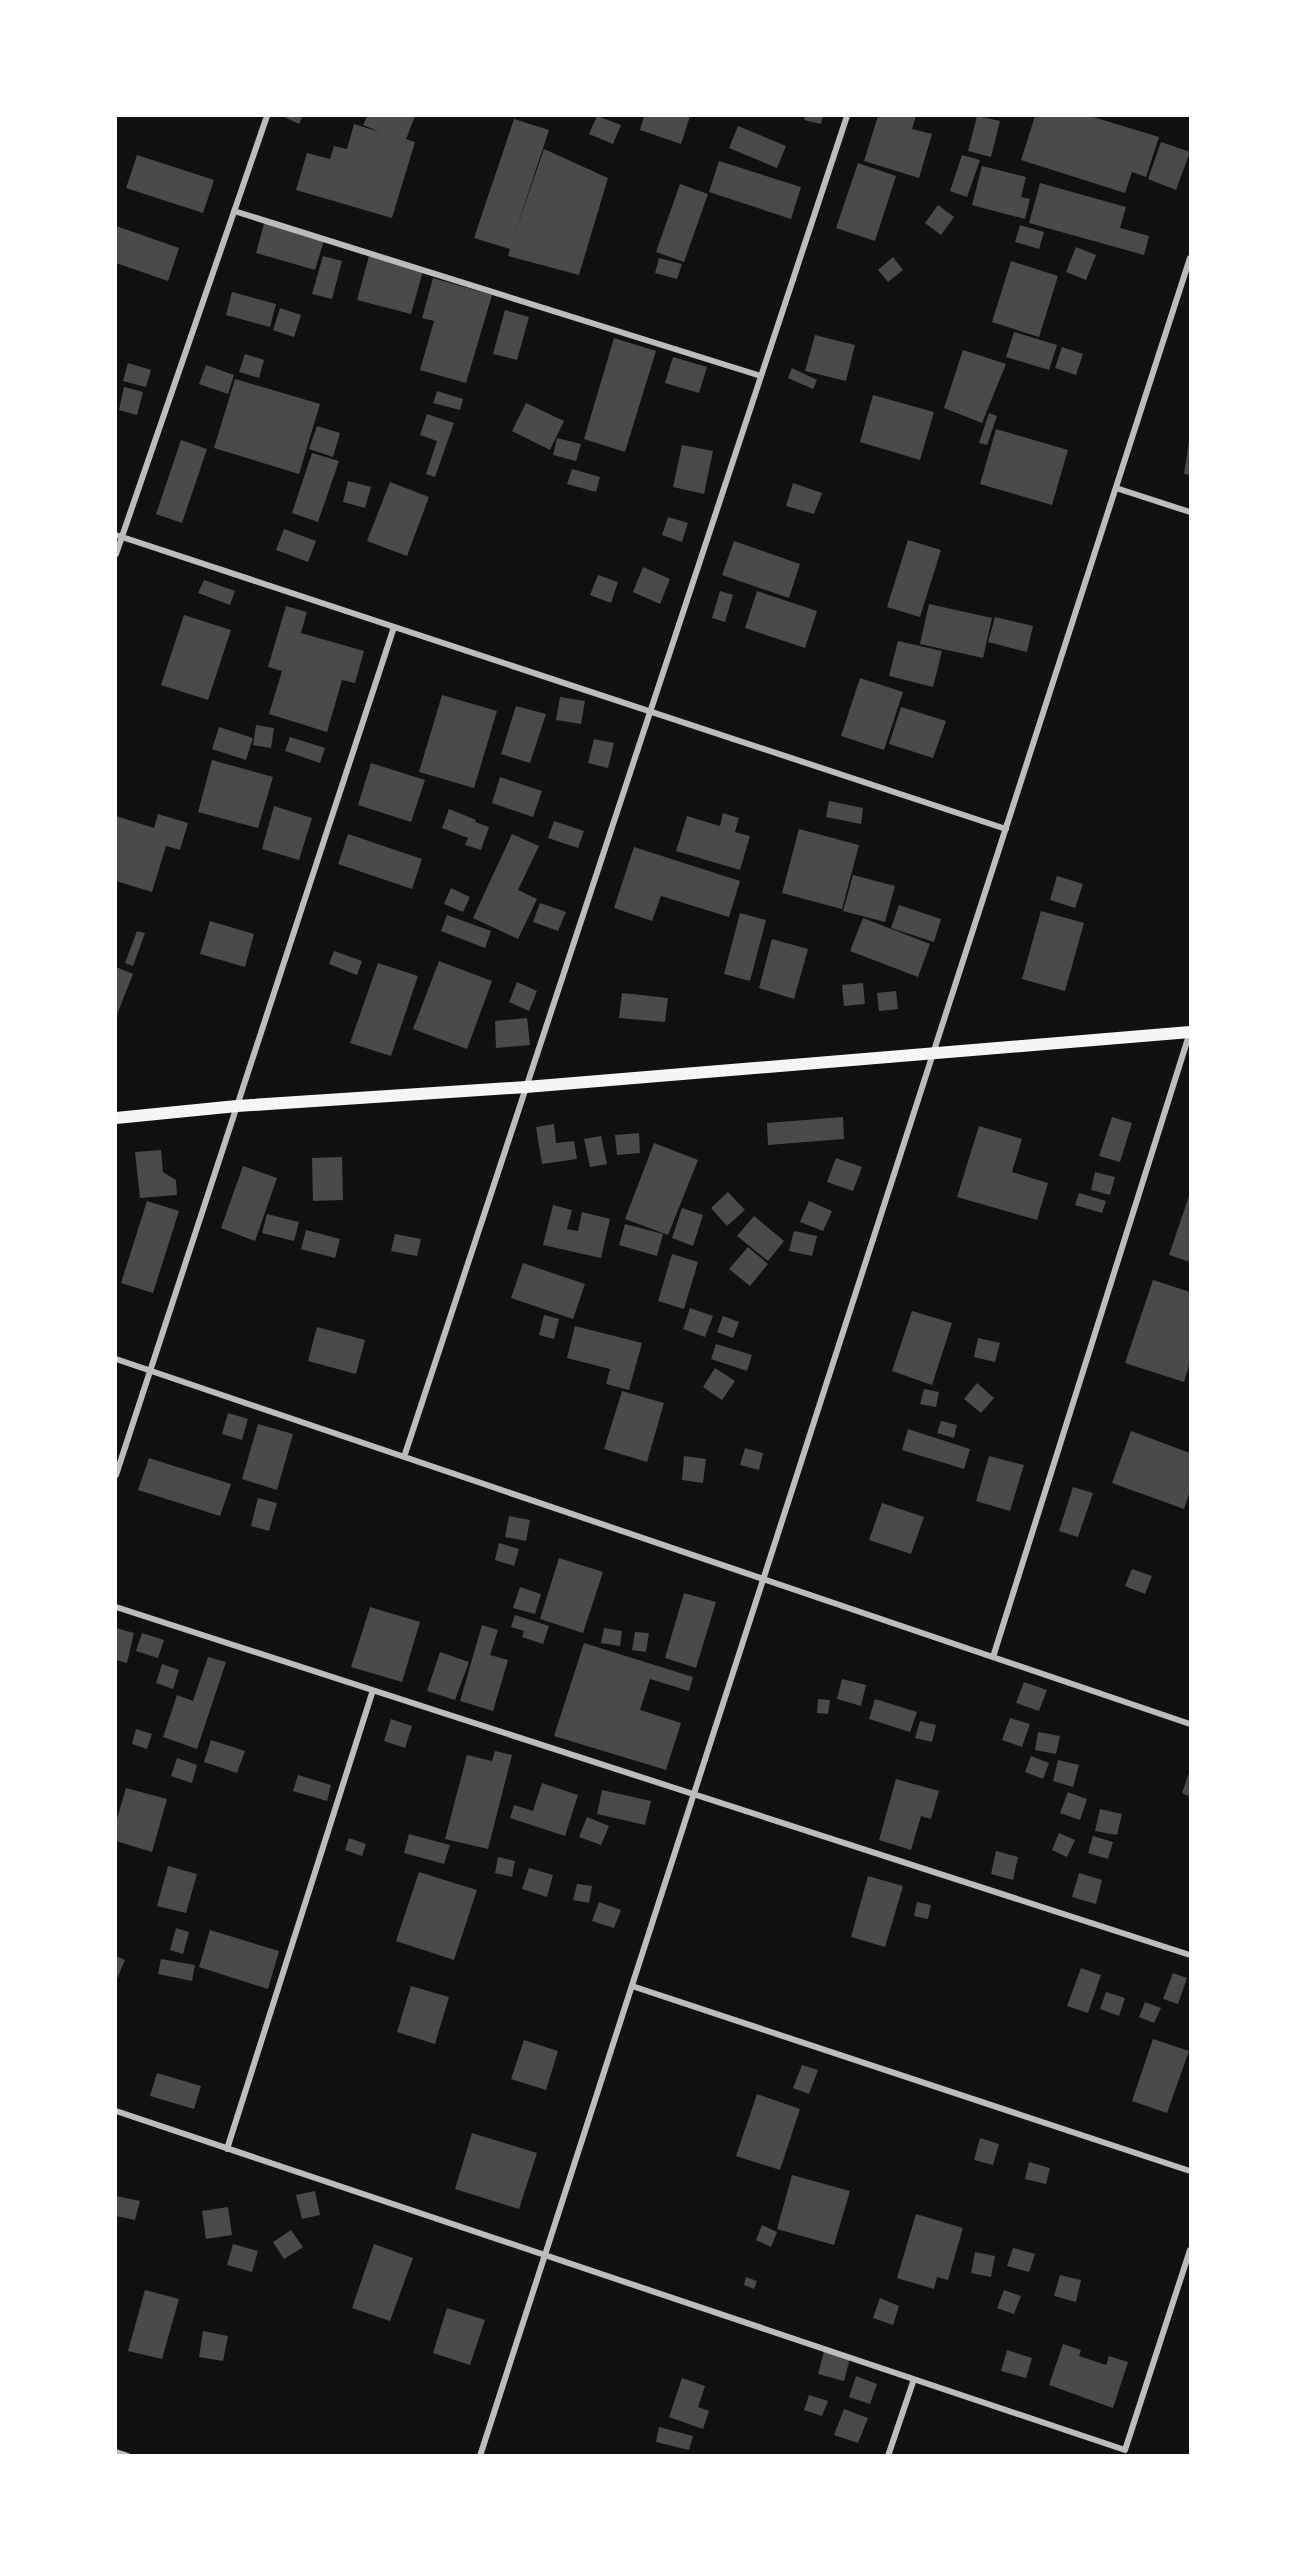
<svg xmlns="http://www.w3.org/2000/svg" width="1306" height="2571" font-family="'Nunito Sans',sans-serif">
<rect width="100%" height="100%" fill="#111"/>
<!-- building -->
<path fill="#4a4a4a" d="M282 116H303L299 124Z
M367 116H415L406 139 415 142 392 218 296 190 307 153 330 159 334 146 347 149 354 124 380 132 363 125Z
M597 116 621 125 613 144 589 134Z
M644 116H690L681 144 640 130Z
M805 116H823L821 124 804 120Z
M878 116H916L912 129 932 134 919 178 864 161Z
M977 116 1000 121 991 157 968 151Z
M1035 116H1090L1159 137 1146 177 1132 172 1125 193 1021 160Z
M514 119 549 130 514 236 544 149 608 178 579 275 508 256 510 249 474 238Z
M738 126 786 146 777 168 729 148Z
M1161 142 1190 152 1176 190 1148 179Z
M137 155 214 180 203 213 126 188Z
M962 155 980 160 967 197 950 191Z
M719 161 801 187 791 219 709 192Z
M858 163 896 176 875 241 836 228Z
M982 166 1026 177 1021 197 1030 199 1025 219 972 205Z
M1040 183 1126 207 1120 228 1149 236 1144 255 1029 223Z
M680 184 708 194 684 262 656 252Z
M938 205 954 217 941 235 925 223Z
M265 220 325 237 315 270 256 253Z
M1020 225 1044 232 1039 249 1015 242Z
M116 226 179 248 168 281 116 263Z
M1076 247 1096 255 1086 280 1066 272Z
M323 256 342 261 332 299 312 294Z
M369 256 423 271 411 314 357 300Z
M893 257 903 270 888 282 878 270Z
M659 258 682 264 677 279 655 273Z
M1011 261 1058 276 1039 337 992 322Z
M433 278 492 295 466 383 420 370 434 321 422 318Z
M232 292 276 304 270 327 226 315Z
M280 308 301 315 294 337 273 330Z
M505 310 529 317 517 360 493 354Z
M1014 332 1057 345 1049 370 1006 357Z
M815 335 855 345 846 381 805 371Z
M614 338 656 351 625 452 584 439Z
M1062 347 1083 354 1076 375 1055 368Z
M963 350 1006 364 982 423 944 408Z
M245 354 264 360 259 378 239 372Z
M673 357 707 367 699 393 665 383Z
M128 363 151 370 146 387 123 381Z
M206 365 234 375 228 394 199 384Z
M792 368 817 380 813 389 788 378Z
M235 379 320 404 299 474 214 448Z
M124 387 143 392 137 415 119 410Z
M437 391 463 399 460 410 433 403Z
M873 395 934 412 920 460 860 442Z
M526 403 564 421 550 450 512 431Z
M989 413 997 416 987 445 979 443Z
M427 414 454 423 435 477 426 474 437 441 420 435Z
M317 426 340 433 333 457 309 449Z
M996 429 1068 450 1052 505 980 484Z
M557 438 581 444 576 461 553 455Z
M181 440 207 449 182 523 156 514Z
M1189 441H1190V475L1184 474Z
M682 445 713 451 704 494 673 487Z
M312 453 339 461 318 522 292 513Z
M572 469 600 477 596 492 567 484Z
M348 481 371 487 365 508 343 502Z
M390 482 429 497 407 556 367 541Z
M793 483 822 493 814 514 786 506Z
M668 517 688 523 682 542 662 535Z
M284 529 316 541 308 562 276 550Z
M908 540 941 550 920 617 887 607Z
M734 541 800 564 789 598 722 575Z
M643 567 670 579 660 604 633 592Z
M598 575 618 582 611 603 590 595Z
M204 580 235 591 230 605 198 593Z
M720 591 733 595 725 622 712 618Z
M757 591 817 611 805 648 745 628Z
M929 604 992 618 983 658 920 644Z
M286 606 307 612 301 633 364 651 355 683 342 680 327 732 269 714 282 671 268 667Z
M184 615 231 630 208 700 161 685Z
M995 617 1033 626 1027 652 988 642Z
M898 641 942 651 933 687 889 676Z
M860 678 903 692 884 750 841 736Z
M442 695 497 711 474 788 419 772Z
M560 697 585 701 581 724 556 720Z
M516 706 546 714 530 763 501 754Z
M901 707 946 721 933 758 889 744Z
M256 725 274 728 271 748 253 745Z
M219 727 253 738 246 760 212 749Z
M290 737 325 748 320 763 285 751Z
M594 739 614 743 608 768 588 763Z
M212 760 273 777 258 828 198 812Z
M371 763 425 780 411 822 358 805Z
M500 777 542 791 533 817 492 803Z
M829 801 863 808 861 824 826 817Z
M274 806 312 818 299 860 262 849Z
M449 809 476 820 475 822 489 827 481 850 465 845 468 838 442 828Z
M723 813 739 818 735 832 750 836 740 870 676 851 687 816 720 826Z
M158 814 188 823 180 850 166 846 152 892 116 881V816L154 828Z
M554 821 584 831 578 848 548 838Z
M799 829 859 845 842 909 782 893Z
M348 834 422 859 412 889 338 864Z
M512 834 539 846 518 890 537 899 518 939 473 918Z
M634 847 740 881 729 917 661 896 652 921 614 908Z
M853 875 895 886 885 922 843 911Z
M1057 876 1083 884 1075 908 1050 900Z
M451 888 470 897 463 912 444 904Z
M540 903 566 912 558 931 533 922Z
M899 905 941 919 934 942 891 928Z
M1041 911 1084 923 1065 991 1022 979Z
M740 913 766 920 750 981 724 974Z
M447 915 491 931 485 948 441 931Z
M863 918 930 944 918 977 850 951Z
M210 921 254 934 245 967 200 954Z
M137 931 145 933 133 966 125 963Z
M772 939 808 949 794 999 759 988Z
M334 951 362 961 357 975 329 964Z
M439 961 492 981 467 1049 413 1029Z
M378 963 418 976 391 1056 350 1043Z
M116 967 133 974 116 1017Z
M517 982 537 991 529 1011 509 1002Z
M863 983 865 1004 844 1006 842 985Z
M896 991 898 1009 879 1011 877 993Z
M622 993 668 998 665 1022 619 1018Z
M527 1018 530 1045 496 1048 495 1021Z
M843 1117 844 1139 768 1145 767 1123Z
M1112 1117 1132 1123 1120 1162 1099 1156Z
M554 1124 556 1143 574 1141 577 1159 542 1164 536 1127Z
M979 1126 1022 1139 1012 1172 1048 1183 1037 1220 957 1197Z
M639 1133 640 1153 617 1155 615 1135Z
M601 1136 607 1164 590 1167 584 1139Z
M654 1143 698 1160 668 1235 625 1219Z
M161 1150 163 1172 176 1180 177 1195 140 1198 135 1152Z
M342 1157 343 1200 313 1201 312 1158Z
M836 1158 862 1167 853 1191 827 1182Z
M243 1166 277 1178 255 1241 221 1228Z
M1095 1172 1115 1177 1110 1195 1091 1190Z
M728 1192 745 1210 727 1226 711 1208Z
M1079 1193 1106 1201 1102 1213 1075 1205Z
M1190 1193V1262L1169 1255Z
M147 1201 179 1211 153 1293 121 1283Z
M809 1201 832 1211 823 1231 800 1222Z
M553 1205 572 1210 567 1229 578 1231 582 1212 610 1219 601 1258 543 1245Z
M682 1208 703 1215 693 1246 672 1238Z
M267 1214 299 1222 294 1241 262 1233Z
M754 1216 784 1241 768 1261 737 1236Z
M625 1224 663 1234 657 1256 619 1245Z
M306 1230 340 1239 335 1258 301 1249Z
M794 1231 817 1236 812 1256 789 1251Z
M395 1234 421 1239 417 1256 391 1251Z
M748 1247 768 1264 750 1286 729 1269Z
M672 1254 698 1262 684 1309 658 1301Z
M523 1263 585 1284 573 1319 511 1298Z
M1153 1280 1190 1292V1362L1184 1382 1125 1363Z
M690 1308 713 1316 705 1337 683 1329Z
M912 1311 952 1323 932 1385 892 1371Z
M544 1315 559 1319 554 1339 539 1335Z
M723 1316 739 1322 733 1338 717 1332Z
M575 1326 642 1343 629 1390 606 1384 610 1369 567 1358Z
M317 1327 365 1340 356 1374 308 1361Z
M978 1338 1000 1343 995 1362 974 1357Z
M716 1344 752 1355 747 1371 711 1359Z
M715 1368 735 1381 722 1400 703 1387Z
M977 1383 994 1398 981 1413 964 1399Z
M924 1389 939 1392 936 1407 920 1404Z
M622 1391 664 1403 647 1462 604 1449Z
M228 1413 248 1419 242 1440 222 1434Z
M941 1421 957 1425 954 1438 937 1433Z
M258 1424 293 1434 277 1490 242 1479Z
M908 1429 970 1449 964 1469 902 1450Z
M1131 1431 1190 1453V1491L1184 1509 1112 1483Z
M745 1448 763 1453 759 1470 740 1465Z
M684 1456 706 1459 703 1483 682 1480Z
M989 1456 1024 1465 1010 1511 976 1501Z
M149 1458 231 1484 220 1516 138 1490Z
M1073 1487 1093 1493 1078 1537 1059 1531Z
M258 1498 277 1503 269 1531 251 1526Z
M882 1503 924 1517 911 1554 869 1540Z
M509 1516 530 1520 526 1541 505 1537Z
M499 1543 519 1549 514 1566 495 1560Z
M559 1558 603 1572 583 1633 540 1619Z
M1132 1569 1152 1576 1145 1594 1125 1586Z
M520 1587 541 1594 535 1614 513 1608Z
M684 1593 716 1602 696 1668 665 1658Z
M370 1607 420 1622 402 1682 351 1667Z
M515 1615 549 1626 543 1644 522 1637 524 1631 511 1627Z
M482 1625 498 1630 490 1655 508 1660 493 1711 460 1701Z
M116 1628 134 1633 127 1663 116 1660Z
M604 1628 622 1631 620 1646 601 1643Z
M635 1632 649 1633 646 1652 632 1650Z
M142 1633 164 1640 158 1658 136 1651Z
M584 1643 693 1677 689 1691 650 1679 640 1710 681 1723 666 1770 554 1736Z
M440 1652 469 1662 455 1700 427 1691Z
M208 1657 226 1662 197 1749 163 1737 177 1695 193 1701Z
M162 1664 179 1670 173 1689 156 1683Z
M842 1679 866 1685 861 1706 837 1699Z
M1024 1682 1047 1690 1039 1711 1016 1703Z
M818 1699 830 1700 828 1714 817 1713Z
M875 1699 917 1712 910 1732 869 1719Z
M1010 1718 1030 1724 1022 1747 1002 1740Z
M391 1719 412 1726 405 1748 384 1741Z
M920 1721 936 1725 932 1742 915 1738Z
M136 1729 152 1734 147 1749 132 1744Z
M1038 1732 1060 1736 1056 1754 1035 1750Z
M211 1740 245 1751 237 1773 204 1762Z
M495 1751 512 1755 488 1849 445 1839 467 1755 492 1761Z
M1031 1756 1049 1763 1043 1779 1025 1772Z
M177 1758 197 1765 192 1783 171 1776Z
M1058 1760 1079 1765 1073 1787 1053 1781Z
M1190 1770V1797L1182 1793Z
M298 1775 331 1785 327 1801 293 1791Z
M896 1779 939 1791 931 1819 921 1816 911 1850 879 1840Z
M542 1783 578 1795 565 1836 510 1818 514 1805 533 1811Z
M126 1788 167 1799 152 1852 116 1841V1822Z
M602 1790 651 1801 645 1825 597 1814Z
M1068 1792 1087 1799 1080 1820 1060 1813Z
M1100 1809 1122 1814 1117 1835 1095 1831Z
M587 1817 609 1826 601 1845 579 1837Z
M1059 1833 1075 1840 1067 1857 1052 1850Z
M409 1834 450 1845 444 1864 404 1853Z
M1093 1836 1113 1842 1108 1859 1088 1853Z
M349 1838 366 1844 362 1856 345 1850Z
M996 1851 1018 1857 1013 1880 991 1874Z
M498 1857 515 1861 512 1877 495 1873Z
M168 1866 197 1874 186 1913 157 1906Z
M529 1868 553 1875 547 1897 522 1889Z
M419 1872 477 1890 454 1960 396 1941Z
M1079 1873 1102 1880 1096 1904 1072 1897Z
M868 1876 903 1886 885 1947 851 1937Z
M577 1884 592 1886 589 1903 573 1900Z
M599 1902 621 1910 614 1928 592 1921Z
M917 1902 931 1905 928 1919 914 1916Z
M176 1928 189 1932 183 1954 170 1950Z
M210 1930 279 1951 268 1989 199 1967Z
M116 1956 125 1960 116 1981Z
M161 1959 195 1965 192 1981 158 1974Z
M1081 1968 1101 1975 1088 2013 1067 2006Z
M1173 1973 1187 1978 1178 2004 1163 1999Z
M411 1986 449 1997 435 2044 397 2032Z
M1106 1992 1125 1998 1119 2016 1100 2009Z
M1145 2002 1161 2008 1154 2023 1139 2017Z
M1153 2039 1189 2051 1167 2113 1132 2101Z
M524 2040 558 2051 546 2090 511 2079Z
M802 2065 818 2070 809 2094 793 2088Z
M157 2073 201 2086 194 2109 150 2096Z
M757 2094 800 2109 780 2170 736 2156Z
M472 2133 537 2153 519 2209 455 2189Z
M980 2138 999 2144 993 2165 974 2160Z
M1029 2162 1050 2168 1046 2184 1025 2179Z
M792 2175 850 2191 834 2245 777 2229Z
M315 2191 320 2215 302 2219 296 2195Z
M116 2196 140 2201 135 2220 116 2216Z
M228 2207 232 2235 206 2239 202 2211Z
M916 2214 963 2228 948 2280 937 2277 934 2289 897 2278Z
M762 2225 777 2232 771 2247 756 2240Z
M291 2230 303 2247 284 2259 273 2242Z
M233 2244 258 2251 252 2272 227 2265Z
M374 2244 413 2258 390 2321 352 2308Z
M1013 2248 1035 2254 1029 2272 1007 2266Z
M975 2252 995 2256 991 2277 971 2273Z
M1060 2275 1081 2280 1076 2302 1054 2296Z
M746 2277 757 2281 754 2289 744 2285Z
M145 2290 179 2299 162 2359 128 2351Z
M1004 2290 1021 2296 1014 2314 997 2308Z
M880 2298 899 2306 893 2325 873 2318Z
M447 2308 485 2320 470 2365 433 2353Z
M203 2331 228 2336 223 2361 199 2357Z
M1063 2344 1081 2350 1079 2356 1106 2365 1109 2356 1128 2362 1113 2408 1049 2385Z
M1007 2350 1032 2358 1026 2378 1001 2371Z
M824 2351 850 2358 844 2381 818 2374Z
M856 2376 877 2384 870 2404 849 2397Z
M682 2378 705 2386 698 2407 709 2411 703 2429 669 2417Z
M809 2395 828 2401 822 2416 804 2410Z
M844 2409 868 2418 858 2443 834 2435Z
M659 2427 693 2436 689 2450 656 2442Z"/>
<g fill="none" stroke-linecap="round" stroke-linejoin="round">
<!-- minor -->
<path stroke="#bcbcbc" stroke-width="6" d="M234 211 761 376
M1116 488 1190 512
M116 535 1006 829
M116 554 267 116
M116 1359 1190 1724
M404 1457 847 116
M116 1475 394 627
M116 1607 1190 1955
M993 1657 1190 1032
M632 1986 1190 2171
M116 2111 1125 2450 1190 2250
M227 2149 373 1690
M116 2452 128 2456
M480 2456 1190 258
M888 2456 914 2379"/>
<!-- secondary -->
<path stroke="#f5f5f5" stroke-width="12" d="M116 1118 237 1106 526 1087 1190 1032"/>
</g>
<!-- border -->
<rect width="1306" height="2571" fill="none" stroke="#ffffff" stroke-width="234"/>
</svg>
